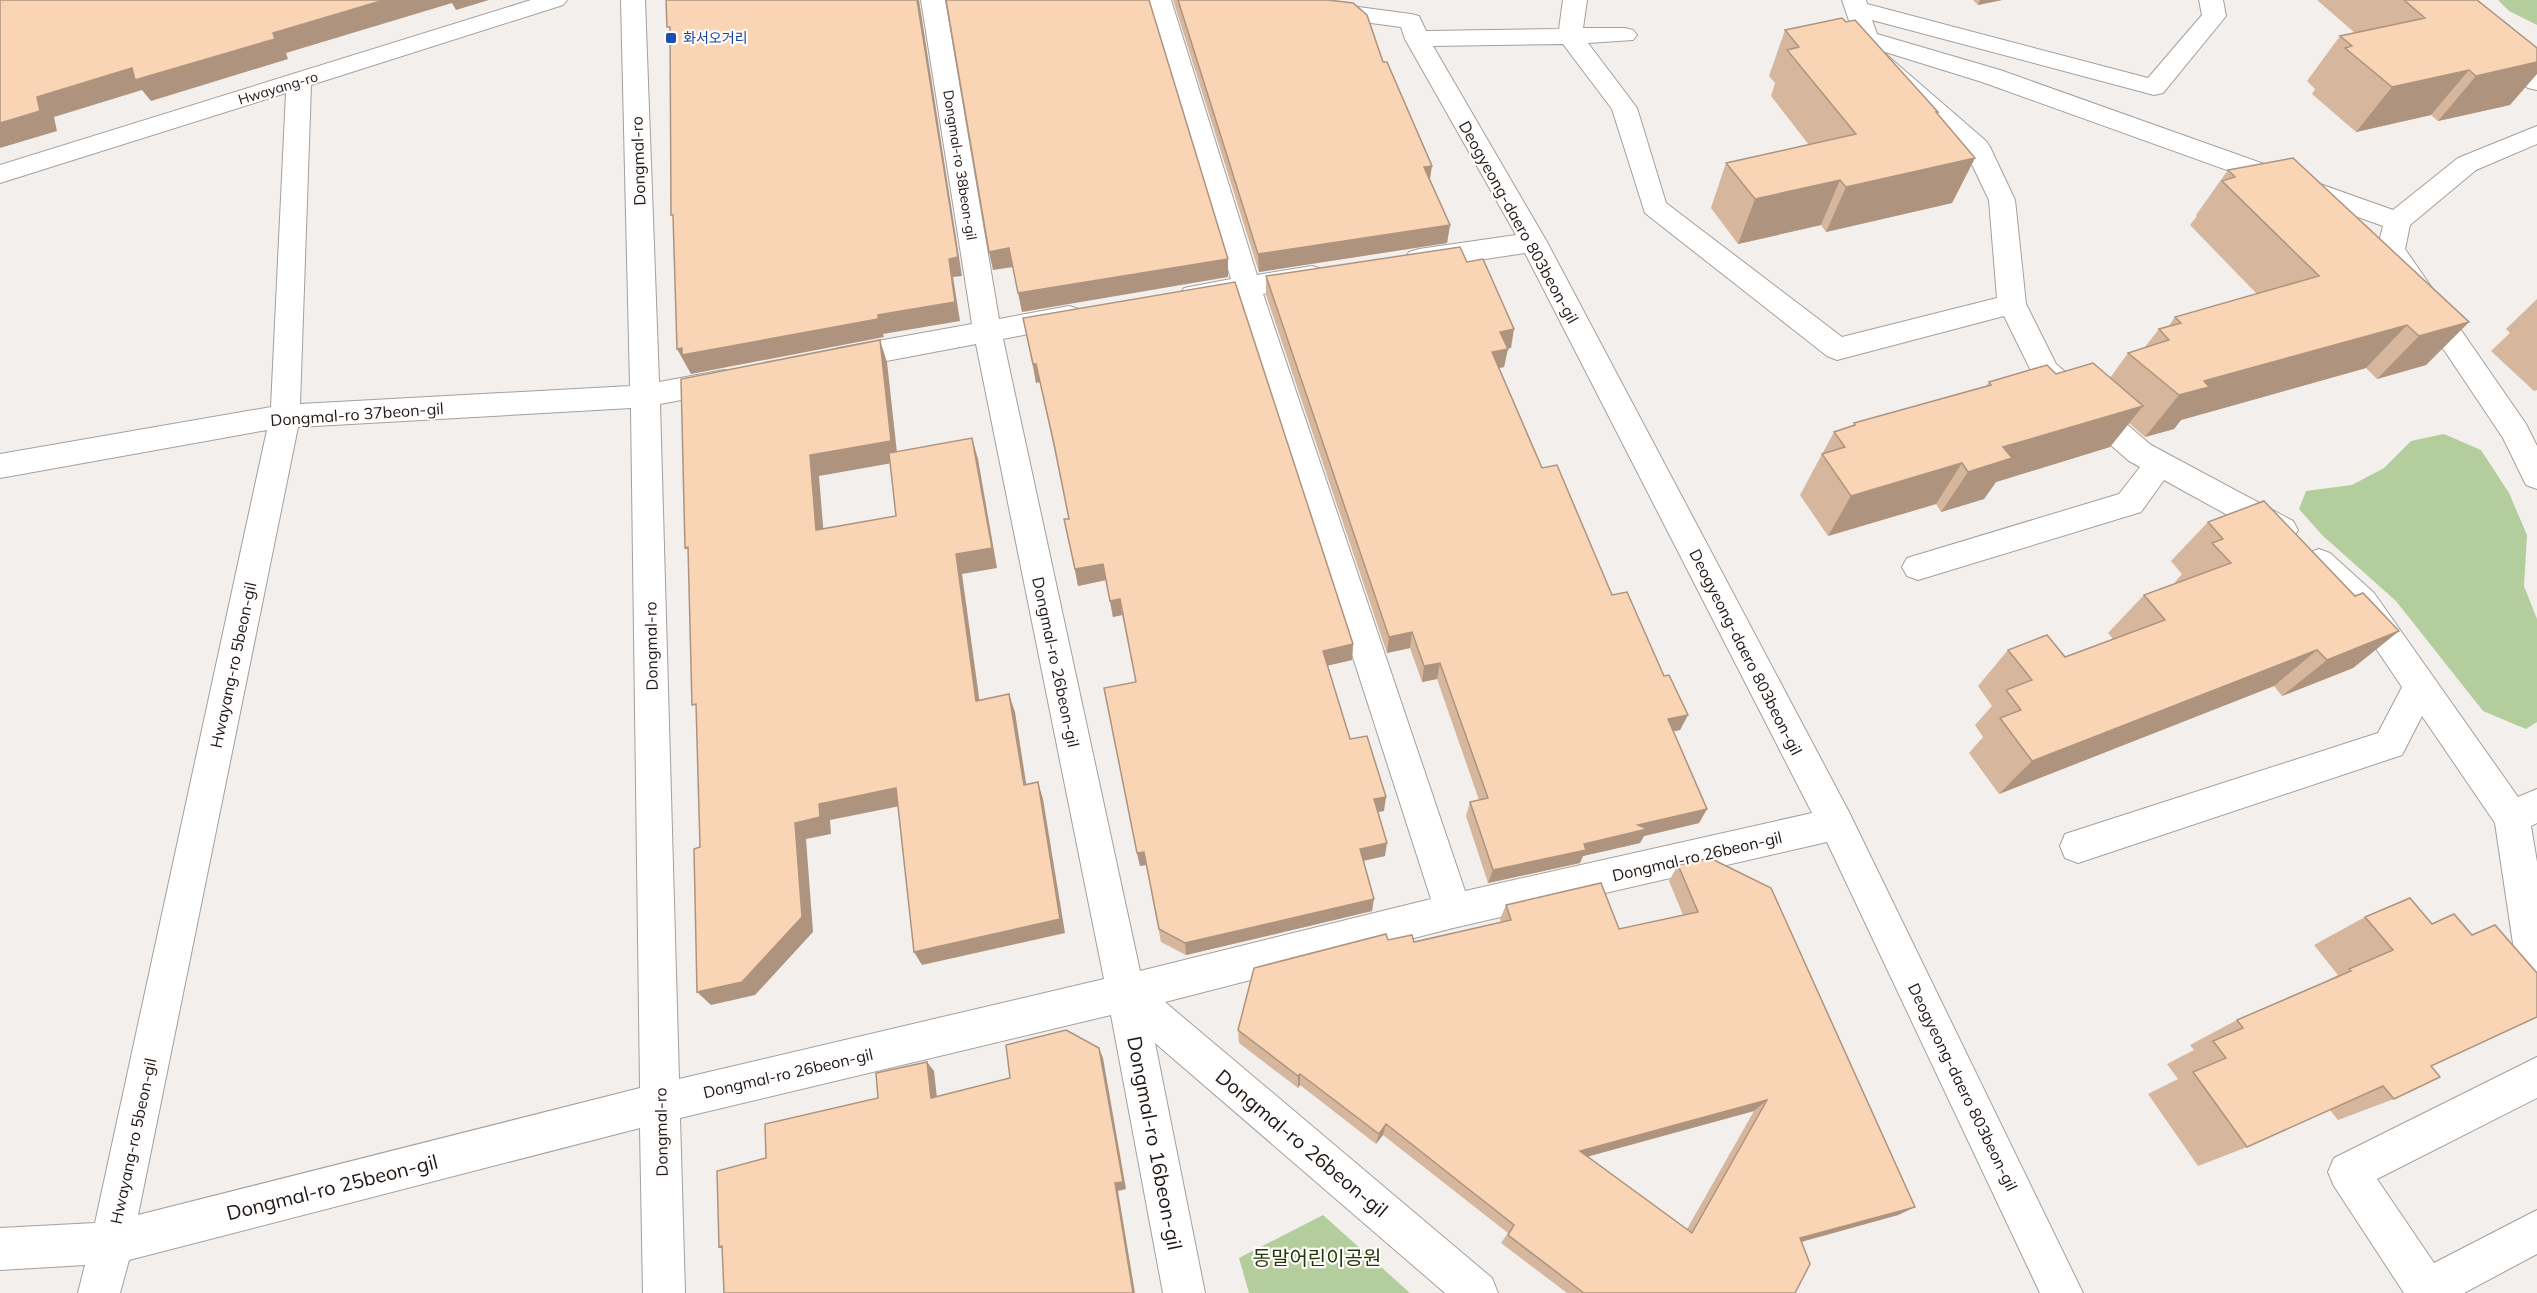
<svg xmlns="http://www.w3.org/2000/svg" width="2537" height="1293" font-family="Mulish,'Noto Sans KR',sans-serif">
<rect width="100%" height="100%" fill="#f2efed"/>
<!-- green -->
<path fill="#b4cd9d" d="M2498 0H2537V25L2509 11Z
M2444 434 2481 450 2509 493 2527 535 2524 586 2537 619V722L2526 729 2483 711 2396 601 2322 535 2299 509 2306 491 2352 485 2384 468 2411 441Z
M1323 1215 1410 1293H1249L1239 1258Z"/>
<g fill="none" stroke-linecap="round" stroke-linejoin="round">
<defs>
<path id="minor" d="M531 0H567L563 5 311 85 300 404 630 386 621 0H645L659 382 724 370 734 373 739 381 734 389 724 392 660 404 679 1079 1104 979 976 344 839 370 829 367 825 359 829 351 839 348 972 324 921 0H945L999 319 1069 306 1079 309 1083 316 1079 323 1069 326 1003 339 1140 971 1431 899 1237 298 1194 305 1184 302 1180 295 1184 288 1231 279 1147 0H1171L1257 275 1312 266 1322 269 1326 276 1322 283 1263 294 1465 891 1812 813 1525 253 1419 269 1409 266 1405 259 1409 252 1419 249 1516 235 1405 39 1401 27 1251 7 1243 5 1239 0H1306L1411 14 1419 16 1426 31 1559 29 1563 0H1587L1583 28H1625L1633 30 1637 35 1633 40 1588 43 1637 108 1666 203 1842 337 1997 298 1989 200 1966 152 1863 62 1842 0H1866L1867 4 2148 78 2202 15 2199 0H2223L2226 16 2222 21 2163 93 2154 95 1872 20 1877 34 2000 70 2393 210 2458 158 2537 126V144L2476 170 2410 225 2405 249 2526 424 2537 446V489L2526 485 2503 438 2377 250 2383 226 1982 82 1882 51 1986 141 1990 147 2015 200 2026 304 2056 364 2151 445 2293 521 2298 530 2293 539 2282 543 2271 539 2164 480 2141 512 1918 580 1907 576 1902 567 1907 558 2119 494 2140 467 2129 461 2035 379 2004 316 1837 360 1827 356 1645 213 1612 109 1563 44 1433 46 1547 242 1849 812 2083 1293H2040L1827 842 1453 928 1165 1002 1492 1278 1498 1293H1445L1155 1043 1205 1293H1163L1111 1015 680 1118 685 1293H643L640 1128 129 1260 120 1293H78L85 1265 0 1270V1228L95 1223 267 430 0 478V454L271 407 286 93 0 183V165ZM631 408 640 1088 138 1215 298 427Z
M2426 0H2452L2537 69V90L2528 88Z
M2319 549 2330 553 2374 593 2518 797 2537 789V823L2531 826 2537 862V995L2524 990 2518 977 2495 823 2422 716 2402 755 2078 863 2065 858 2060 846 2065 834 2378 733 2402 687 2352 613 2308 571 2303 562 2308 553Z
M2537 1057V1098L2377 1179 2434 1263 2537 1210V1254L2464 1293H2404L2334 1186 2328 1172 2334 1158Z"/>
</defs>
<!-- minor casing -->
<use href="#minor" stroke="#a3a09e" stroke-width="2"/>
<!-- minor -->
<use href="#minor" fill="#fff" fill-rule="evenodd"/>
</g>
<!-- wall -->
<path fill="#d6b69c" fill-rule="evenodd" d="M1173 0H1328L1383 62 1430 180 1450 225 1447 243 1259 272Z
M1973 0H2002L1978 5Z
M2317 0H2477L2510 105 2438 121 2431 115 2356 132 2312 94 2315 89 2307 81 2340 36 2355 33Z
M1785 30 1937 114 1975 158 1952 203 1826 232 1821 225 1738 244 1711 208 1726 163 1809 145 1771 96 1775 83 1769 76Z
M2228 170 2469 322 2426 365 2377 379 2366 368 2181 420 2174 429 2145 437 2129 423 2110 447 1996 482 1984 499 1941 512 1936 504 1828 536 1800 495 1834 432 1852 426 1854 423 1986 386 1989 382 2056 374 2110 378 2128 353 2145 347 2159 329 2168 327 2175 317 2257 294 2190 225 2197 216 2196 215Z
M1467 262 1511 348H1507L1504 367 1499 368 1542 468 1612 595 1688 715 1680 730 1673 731 1707 809 1699 823 1644 836 1640 843 1583 856 1580 863 1488 883 1466 816 1470 802 1479 800 1437 679 1422 682 1410 648 1387 653 1266 295V276Z
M2537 299V390L2534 391 2491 351 2510 333 2506 329Z
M1023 318 1353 644 1352 660 1327 665 1350 739 1384 811 1378 812 1385 856 1363 861 1372 911 1186 955 1161 942 1146 865 1140 866 1104 688 1136 682 1122 615 1113 617 1106 580 1078 586 1064 519H1069L1057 462 1040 382 1036 383Z
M2208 522 2355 596 2399 631 2353 668 2282 696 2274 686 1999 794 1969 753 1983 737 1975 725 1992 706 1978 686 2008 650 2065 657 2113 639 2108 633 2144 595 2176 583 2175 582 2182 574 2171 561Z
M1678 865 1915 1207 1898 1215 1801 1242 1795 1293H1567L1501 1243 1508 1233 1383 1135 1376 1144 1300 1085 1298 1088 1239 1043 1238 1030 1388 940 1414 942 1501 922 1500 919 1506 905 1619 929 1683 915 1669 881ZM1754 1111 1687 1229 1587 1156Z
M2410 898 2431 1066 2394 1099 2338 1120 2330 1110 2247 1147 2198 1166 2148 1094 2178 1079 2167 1064 2194 1050 2190 1045 2237 1020 2315 987 2338 975 2314 945 2365 917Z"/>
<!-- shaded-wall -->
<path fill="#ae947f" d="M384 0H489L456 10 452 3 286 53 288 59 151 101 142 90 54 117 57 131 0 148V123L37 97 132 68 273 33Z
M917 0H919L962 276 953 277 960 321 883 334 884 337 691 374 677 349 878 315 949 259Z
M1980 0H2002L1978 5Z
M2537 62V74L2510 105 2438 121 2476 76Z
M2469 70 2431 115 2356 132 2392 87Z
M1975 158 1952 203 1826 232 1846 187Z
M1432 166 1429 185 1424 167Z
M1840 180 1821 225 1738 244 1755 199Z
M1450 225 1447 243 1259 272 1258 254Z
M1009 248 1013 267 993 270 989 252Z
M1228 259V277L1022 312 1018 293Z
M2469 322 2426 365 2377 379 2419 336Z
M2407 325 2366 368 2181 420 2174 429 2145 437 2179 395 2204 381Z
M1514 329 1511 348 1496 350 1500 332Z
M880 340 887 362 898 462 819 476 825 550 816 530 810 455Z
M1508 349 1504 367 1488 370 1492 352Z
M1033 364H1036L1040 382 1036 383Z
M2143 406 2110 447 1996 482 1984 499 1941 512 1968 472 2003 447Z
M972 438 978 459 997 568 962 574 982 719 976 701 956 554Z
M1962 463 1936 504 1828 536 1851 496Z
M1103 564 1106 580 1078 586 1075 569Z
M1120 599 1122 615 1113 617 1110 601Z
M2399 631 2353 668 2282 696 2327 660Z
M1412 632 1410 648 1387 653 1389 637Z
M1353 644 1352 660 1322 667 1323 651Z
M2317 650 2274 686 1999 794 2032 761Z
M1440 663 1437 679 1422 682 1424 666Z
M1009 694 1015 712 1029 802 1024 785Z
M1688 715 1680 730 1661 734 1668 719Z
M1038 782 1043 799 1065 933 922 965 914 952Z
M896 788 905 805 830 820 831 834 806 839 813 932 755 995 711 1005 697 992 795 823 819 804Z
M1386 797 1384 811 1372 813 1374 799Z
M1707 809 1699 823 1644 836 1640 843 1583 856 1580 863 1488 883 1493 870 1584 844 1638 825Z
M1387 843 1385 856 1358 862 1360 849Z
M1144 852 1146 865 1140 866 1137 853Z
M1374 899 1372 911 1186 955 1185 943Z
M1099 1048 1103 1058 1126 1189 1118 1191 1135 1293H1133L1115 1183Z
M927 1062 934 1071 938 1107 931 1098Z
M1300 1074V1085L1298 1088V1076Z
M1767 1100 1754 1111 1572 1161 1580 1151Z
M1386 1124 1383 1135 1376 1144 1379 1134Z
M1915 1207 1898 1215 1786 1246 1800 1238Z"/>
<!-- building -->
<path fill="#f9d4b5" stroke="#ae947f" stroke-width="1.5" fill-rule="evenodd" d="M0 0H384L273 33 275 39 135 80 132 68 37 97 40 111 0 123Z
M666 0H917L958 257 949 259 955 302 878 315V319L682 355V348L677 349 673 215H671L670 27H667Z
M946 0H1149L1228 259 1018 293 1009 248 989 252Z
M1178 0H1328L1353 3 1367 15 1383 62H1387L1432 166 1424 167 1450 225 1258 254Z
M2404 0H2477L2537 48V62L2476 76 2469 70 2392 87 2345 48 2352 46 2340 36 2425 18Z
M1842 18 1846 22 1855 20 1938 112H1936L1975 158 1846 187 1840 180 1755 199 1726 163 1856 134 1787 50 1799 47 1785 30Z
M2293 158 2469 322 2419 336 2407 325 2204 381 2209 387 2179 395 2128 353 2169 340 2159 329 2181 323 2175 317 2319 276 2222 181 2235 177 2228 170Z
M1460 247 1467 262 1483 259 1514 329 1500 332 1508 349 1492 352 1542 468 1557 465 1612 595 1627 592 1664 676 1669 675 1688 715 1668 719 1707 809 1638 825 1647 829 1584 844 1586 850 1493 870 1470 802 1488 798 1440 663 1424 666 1412 632 1389 637 1266 276Z
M1235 282 1353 644 1323 651 1350 739 1367 736 1386 797 1374 799 1387 843 1360 849 1374 899 1185 943 1159 929 1144 852 1137 853 1104 688 1136 682 1120 599 1110 601 1103 564 1075 569 1064 519H1069L1054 444 1036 364H1033L1023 318Z
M880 340 891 441 810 455 816 530 896 516 889 453 972 438 992 548 956 554 976 701 1009 694 1024 785 1038 782 1060 919 914 952 896 788 819 804 820 817 795 823 802 917 742 982 697 992 694 849 700 847 696 704 692 705 688 547 685 548 681 379Z
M2093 363 2143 406 2003 447 2012 458 1968 472 1962 463 1851 496 1822 454 1845 447 1834 432 1855 425 1854 423 1991 385 1989 382 2047 365 2056 374Z
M2264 501 2355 596 2363 593 2399 631 2327 660 2317 650 2032 761 2000 718 2021 710 2006 690 2032 680 2008 650 2047 635 2065 657 2165 620 2144 595 2231 563 2212 543 2223 539 2208 522Z
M1710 858 1771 888 1915 1207 1800 1238 1810 1264 1795 1293H1584L1508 1235 1514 1225 1386 1124 1379 1134 1300 1074 1298 1076 1238 1030 1254 968 1386 934 1388 940 1412 935 1414 942 1511 920 1506 905 1601 883 1619 929 1698 912 1678 865ZM1767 1100 1692 1233 1580 1151Z
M2410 898 2432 924 2454 914 2472 935 2495 925 2537 973V1017L2431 1066 2440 1077 2394 1099 2383 1086 2247 1147 2193 1072 2226 1058 2213 1041 2243 1028 2237 1020 2351 971 2349 969 2393 950 2365 917Z
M1066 1030 1099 1048 1123 1182 1115 1183 1133 1293H724L722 1246 719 1247 717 1171 766 1158 765 1124 878 1098 876 1073 927 1062 931 1098 1010 1078 1006 1045Z"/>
<!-- markers -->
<rect fill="#1a4fb4" stroke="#fffcfb" stroke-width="2" x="665" y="32" width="12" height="12" rx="3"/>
<g text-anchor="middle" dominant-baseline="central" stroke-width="4.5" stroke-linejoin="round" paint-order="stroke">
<!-- far-transit labels -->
<g font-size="14" fill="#164399" stroke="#fffcfb" text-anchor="start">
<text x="683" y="38">화서오거리</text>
</g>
<!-- far-street labels -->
<g font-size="14" fill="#1b1a19" stroke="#fffcfb">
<text transform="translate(278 88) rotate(-17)">Hwayang-ro</text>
<text transform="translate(960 165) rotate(81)">Dongmal-ro 38beon-gil</text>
</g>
<!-- street labels -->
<g font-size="16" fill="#1b1a19" stroke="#fffcfb">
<text transform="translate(638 161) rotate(-92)">Dongmal-ro</text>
<text transform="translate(1519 222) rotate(61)">Deogyeong-daero 803beon-gil</text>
<text transform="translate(357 414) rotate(-4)">Dongmal-ro 37beon-gil</text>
<text transform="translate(651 646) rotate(-91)">Dongmal-ro</text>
<text transform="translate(1746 652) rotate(63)">Deogyeong-daero 803beon-gil</text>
<text transform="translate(1056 662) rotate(78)">Dongmal-ro 26beon-gil</text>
<text transform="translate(233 665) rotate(-78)">Hwayang-ro 5beon-gil</text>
<text transform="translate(1697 856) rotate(-13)">Dongmal-ro 26beon-gil</text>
<text transform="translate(788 1073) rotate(-13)">Dongmal-ro 26beon-gil</text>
<text transform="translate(1963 1087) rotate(64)">Deogyeong-daero 803beon-gil</text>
<text transform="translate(661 1132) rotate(-91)">Dongmal-ro</text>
<text transform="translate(133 1141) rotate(-78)">Hwayang-ro 5beon-gil</text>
</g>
<!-- near-street labels -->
<g font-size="20" fill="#1b1a19" stroke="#fffcfb">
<text transform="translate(1155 1143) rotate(79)">Dongmal-ro 16beon-gil</text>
<text transform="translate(1302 1143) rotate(40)">Dongmal-ro 26beon-gil</text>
<text transform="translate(332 1187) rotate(-14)">Dongmal-ro 25beon-gil</text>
</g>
<!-- near-park labels -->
<g font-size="20" fill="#233807" stroke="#fffcfb">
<text x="1317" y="1257">동말어린이공원</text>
</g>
</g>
</svg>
